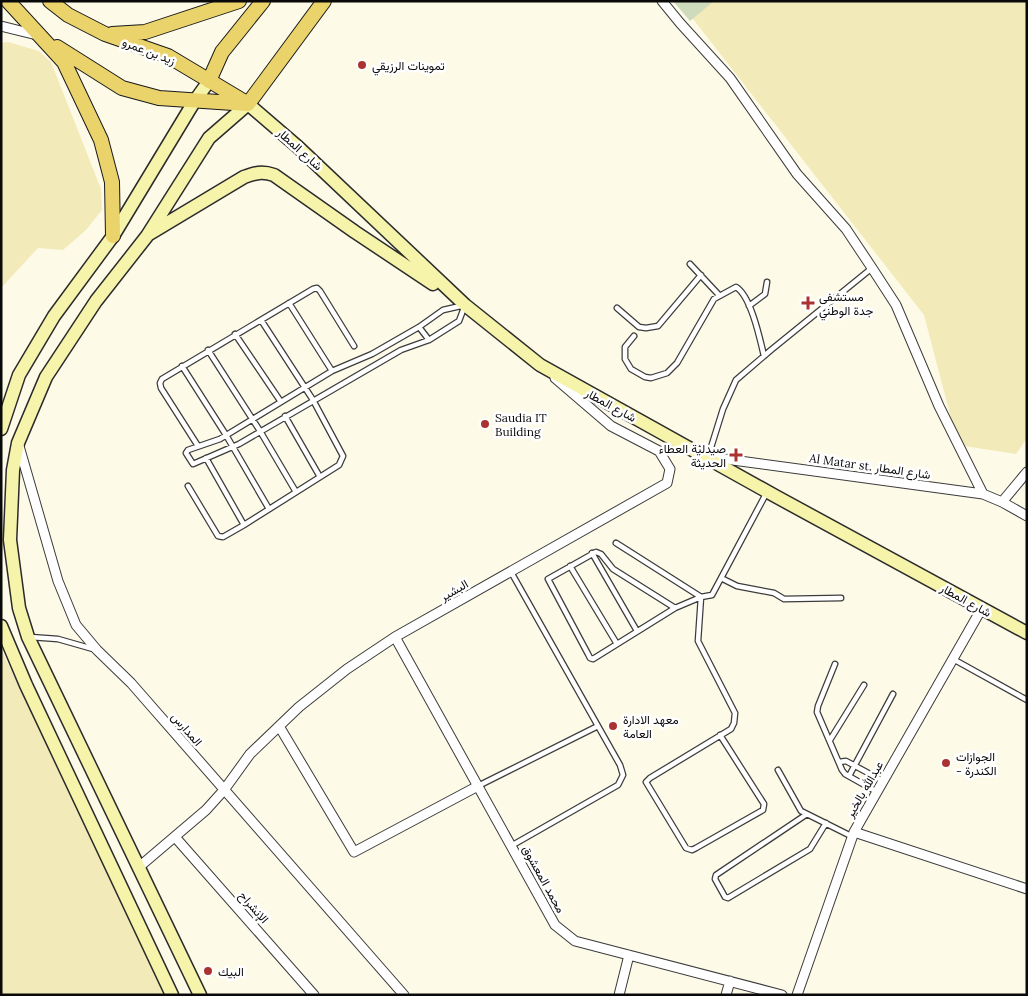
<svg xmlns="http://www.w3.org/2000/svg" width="1028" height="996" font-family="Lora,Vazirmatn,serif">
<rect width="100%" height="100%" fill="#fdfae8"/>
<!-- sand -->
<path fill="#f3eab9" d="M679 1H1027V438L1016 454 958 445 924 315Z
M8 42 39 51 51 62 101 189 102 210 86 230 63 250 38 248 1 288V43Z
M1 649 143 947 166 995H1Z"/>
<!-- cemetery -->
<path fill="#cfdbbd" d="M673 1H714L690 21Z"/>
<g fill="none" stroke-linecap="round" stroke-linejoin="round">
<defs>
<path id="lane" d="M690 264 719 295
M289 303 332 371
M465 305 459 321 429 340 401 350 239 444 193 464 186 453 188 450 220 439 332 371 372 354 419 327 443 310Z
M749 306 765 294 767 282
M617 308 639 327 646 328 658 326 701 275
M419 327 429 340
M235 334 281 402
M634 336 625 347V359L631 369 645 377 651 378 667 373 677 363 714 299 736 287C751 296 760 339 764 356
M208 350 260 431 296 492
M182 366 226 435 269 509
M285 416 320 477
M198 446 161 388 160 383 162 379 313 289 317 288 320 291 354 346
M708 457 723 409 736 380 771 350 872 268
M188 486 218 536 223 537 244 525 206 458
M244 525 339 465 343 456 313 400 261 320
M616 543 701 597 698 641 735 713 734 723 731 729 650 778 646 782 686 848 692 850 696 848 763 810 764 804 720 735
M592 553 637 631
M570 566 617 644
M511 572 620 765 623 775 618 785 511 846
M721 578 737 586 774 593 784 599 841 598
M675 608 613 569 601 554 596 552 548 579 588 654 590 658 593 659 675 608 701 597 712 595 767 492
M30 637 58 639 93 649
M953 659 1027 700
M835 664 818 706 817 712 842 770 845 774 877 792
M830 740 864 685
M839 762 846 761 883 781
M778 770 801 811 853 837
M849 776 893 694
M478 786 598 726
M807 814 716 875 715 879 725 897 728 898 810 849 826 823"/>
<path id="street" d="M662 1 680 23 730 78 797 174 846 229 872 268 896 305 939 406 983 494
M1 26 37 35
M19 446 58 581 76 625 97 650 131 683 404 995
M710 457 983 494 1002 502 1027 516
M1002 502 1027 472
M395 637 555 925 575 941 782 995
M279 726 354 852 478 786
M854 832 1027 889
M175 837 314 995
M139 867 206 810 224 790 250 754 299 707 347 669 395 637 667 483 670 469 659 451 611 426 555 378
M619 995 629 955
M726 995 730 981
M797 995 854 832 982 608"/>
<path id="secondary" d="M149 234 244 177C255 173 262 171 274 175L355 232 433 284
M1 429 19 375 54 316 113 236 194 102 209 81
M1 626 26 685 172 995
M200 995 28 637 19 608 10 540 13 470 18 443 46 377 96 301 147 236 209 138 248 104 298 147 465 305 540 365 777 497 1027 633"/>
<path id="primary" d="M8 1 64 62 101 140 112 182 113 236
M50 1 68 15 105 34 168 56 245 102
M112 34 145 32 239 1
M57 47 122 88 159 98 248 104
M209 81 222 52 263 1
M248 104 324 1"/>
</defs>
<!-- lane casing -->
<use href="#lane" stroke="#3c3c3c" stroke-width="7"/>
<!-- street casing -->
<use href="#street" stroke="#3c3c3c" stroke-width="11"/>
<!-- secondary casing -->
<use href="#secondary" stroke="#2b2b2b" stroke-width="15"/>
<!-- primary casing -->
<use href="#primary" stroke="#1a1a1a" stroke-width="16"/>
<!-- lane -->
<use href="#lane" stroke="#fff" stroke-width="4.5"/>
<!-- street -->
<use href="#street" stroke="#fff" stroke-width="9"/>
<!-- secondary -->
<use href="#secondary" stroke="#f6f3aa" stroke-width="12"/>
<!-- primary -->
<use href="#primary" stroke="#ead36b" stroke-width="14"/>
</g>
<!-- markers -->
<g fill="#aa3331" stroke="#fff" stroke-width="2">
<circle cx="362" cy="65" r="5"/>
<path d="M805.5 295.5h5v5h5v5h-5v5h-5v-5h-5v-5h5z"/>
<circle cx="485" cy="424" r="5"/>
<path d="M733.5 447.5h5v5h5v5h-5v5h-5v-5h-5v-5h5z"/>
<circle cx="613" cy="726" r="5"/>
<circle cx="946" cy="763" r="5"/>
<circle cx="208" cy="971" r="5"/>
</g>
<g text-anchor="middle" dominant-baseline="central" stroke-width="5" stroke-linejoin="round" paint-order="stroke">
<!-- street labels -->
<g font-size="12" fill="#090909" stroke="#fff">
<text transform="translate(149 51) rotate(21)">زيد بن عمرو</text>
<text transform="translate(300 149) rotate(42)">شارع المطار</text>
<text transform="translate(611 405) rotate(29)">شارع المطار</text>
<text transform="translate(870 466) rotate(8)">Al Matar st. شارع المطار</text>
<text transform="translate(454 590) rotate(-30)">البشير</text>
<text transform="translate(966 600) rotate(29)">شارع المطار</text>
<text transform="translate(187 729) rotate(49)">المدارس</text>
<text transform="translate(864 789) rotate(-60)">عبدالله بالخير</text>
<text transform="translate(544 879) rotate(61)">محمد المعشوق</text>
<text transform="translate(254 907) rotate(49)">الإنشراح</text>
</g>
<!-- poi labels -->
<g font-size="12" fill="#090909" stroke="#fff" text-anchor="start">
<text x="372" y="65">تموينات الرزيقي</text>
<text x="819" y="296">مستشفى<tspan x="819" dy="14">جدة الوطني</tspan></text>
<text x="495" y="417">Saudia IT<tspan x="495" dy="14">Building</tspan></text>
<text x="726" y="448" text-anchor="end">صيدلية العطاء<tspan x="726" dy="14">الحديثة</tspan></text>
<text x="623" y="719">معهد الادارة<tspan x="623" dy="14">العامة</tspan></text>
<text x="956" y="756">الجوازات<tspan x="956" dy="14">- الكندرة</tspan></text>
<text x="218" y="971">البيك</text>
</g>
</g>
<!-- border -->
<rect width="1028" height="996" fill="none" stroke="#090909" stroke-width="5"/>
</svg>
